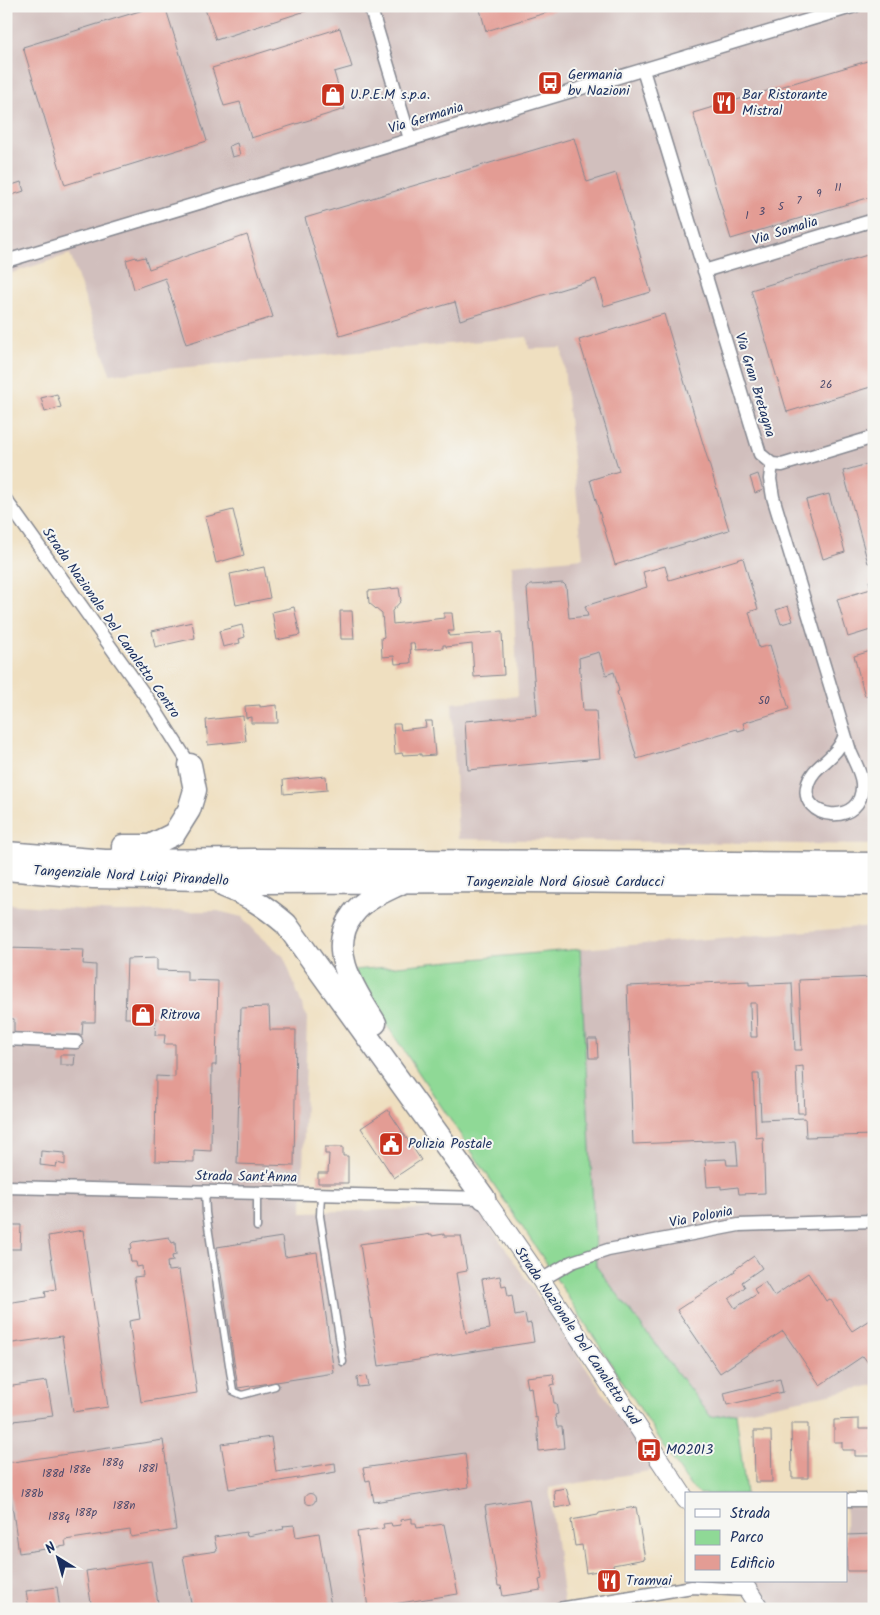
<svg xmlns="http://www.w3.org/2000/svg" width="880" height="1615" font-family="Kalam,sans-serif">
<rect width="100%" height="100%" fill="#f6f6f2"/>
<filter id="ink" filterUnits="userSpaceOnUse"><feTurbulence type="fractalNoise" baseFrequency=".02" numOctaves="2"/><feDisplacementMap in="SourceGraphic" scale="10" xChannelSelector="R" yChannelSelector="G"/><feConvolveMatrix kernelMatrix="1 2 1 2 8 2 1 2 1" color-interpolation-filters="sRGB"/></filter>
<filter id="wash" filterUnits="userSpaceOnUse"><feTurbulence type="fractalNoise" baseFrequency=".0096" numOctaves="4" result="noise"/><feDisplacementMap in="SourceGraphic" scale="20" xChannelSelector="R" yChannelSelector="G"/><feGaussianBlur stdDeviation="1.12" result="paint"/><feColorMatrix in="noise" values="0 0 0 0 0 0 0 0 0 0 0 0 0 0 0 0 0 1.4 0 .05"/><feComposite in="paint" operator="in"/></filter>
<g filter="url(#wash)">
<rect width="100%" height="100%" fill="#efdfc0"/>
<!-- industrial -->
<path fill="#d1bfbd" d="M6 6H874V845L458 839 452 703 518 696 512 565 583 558 562 348 529 349 527 337 110 374 70 254 6 275Z
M6 904 115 912 218 911 242 917 257 933 284 957 307 1018 302 1212 478 1208 655 1470 549 1488 565 1609H6Z
M874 926V1385L711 1418 596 1266 580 949Z
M846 1507H874V1609H769L751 1581H846Z"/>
<!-- green -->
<path fill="#8fd996" stroke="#55847a" d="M580 949 596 1266 711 1417 736 1413 746 1494H700L690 1486 539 1252 368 997 354 970Z"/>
<g id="blocks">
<!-- building -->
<path fill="#e39c94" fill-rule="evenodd" d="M156 6H165L207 141 65 185 23 47Z
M214 6H318V7L216 40 205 9Z
M479 6H565V7L486 31Z
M340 28 352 67 334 72 345 109 251 138 240 102 224 106 212 68Z
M874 59V196L731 239 693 113Z
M574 138 587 182 616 173 651 292 604 306 596 279 460 320 455 302 340 336 305 218Z
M237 143 240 155 232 157 229 146Z
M21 182 24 191 6 197V187Z
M247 235 273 317 186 344 165 278 134 289 126 260 136 257 137 259 145 257 149 269Z
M874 253V386L787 412 751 290Z
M664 314 729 530 615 565 590 480 619 471 579 340Z
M57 394 61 407 45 412 41 398Z
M874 462V562L868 563 843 471Z
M758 474 763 490 755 493 750 477Z
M829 494 845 552 823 559 806 500Z
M233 510 244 555 216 563 205 517Z
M743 558 758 609 749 612 759 648 770 645 789 709 743 723 745 729 738 731 737 729 637 759 617 692 619 691 614 672 606 675 599 652 579 658 583 711H596L600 758 468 770 465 721 537 715 527 589 530 585 563 583 566 586 569 618 588 616 585 606 647 587 643 572 665 566 669 580Z
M264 567 270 598 236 605 230 574Z
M874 579V629L848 637 837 599 871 589 869 581Z
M399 588 401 601 392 611 393 624 444 618V613H452L454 631H448L449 636 502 632 504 675 474 677 472 644 446 647V645H443V648L415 650 414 643H410L411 663 395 664 394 656 382 657 381 638 384 637 382 614 369 603 368 591Z
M788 606 793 621 781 624 776 610Z
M294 607 300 635 277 640 272 612Z
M340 611H352L354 639H341Z
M192 622 195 638 155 647 152 631Z
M242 625 245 637 239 639 240 643 223 647 219 631Z
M874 650V693L865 696 854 656Z
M260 705V707L277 705 278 723H251V717L246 718 245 706Z
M243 716 246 741 208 745 206 720Z
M425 721H432L435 755 421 756V754L403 755 402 753 395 754 393 724H400L401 730 426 727Z
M326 776 327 790 284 794 283 780Z
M6 948 84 950 83 964 96 965 95 1022H83L82 1035 14 1033V1019L6 1018Z
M157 958V970L187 971V980L218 981 216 1065H212L211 1151 194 1150V1162L155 1161 156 1076 175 1077V1044H164L165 1035H155L156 1018H125L127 959Z
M874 977V1135L806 1137 805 1118 761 1120 759 1074H753L756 1138 763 1137 765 1193 739 1194 738 1187 721 1189V1186L707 1187 705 1160 726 1159 727 1165H738L736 1140 633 1144 627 986 749 981V985L792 983 795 1050H802L799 980ZM750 1003H756L757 1037H751ZM803 1066 805 1113H798L796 1067Z
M269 1007 270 1030H296L294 1166 237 1164 241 1008Z
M588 1039H597L598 1058H589Z
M60 1055H75L74 1065H60Z
M388 1110 421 1160 394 1178 361 1128Z
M325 1147H343V1156H348V1183H318V1173H328L329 1154H325Z
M41 1151 65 1153V1165L57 1163 56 1167 40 1165Z
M6 1225H21L20 1249H6Z
M83 1230 108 1407 73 1412 62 1336 6 1344V1303L46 1297 45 1291 56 1289 48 1236Z
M432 1234V1236L444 1234V1236H461L467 1271 456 1273 466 1333 490 1329 482 1279 500 1276 502 1286 506 1285 508 1296 512 1295 515 1316 525 1314 527 1324 531 1323 534 1342 379 1366 360 1244Z
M169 1237 172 1243 175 1242 176 1255 172 1256 173 1261 167 1262 168 1271 179 1270 197 1393 141 1402 129 1321 140 1319 134 1277 143 1276 142 1266 137 1267 136 1262H131L129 1249 132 1248 131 1244 133 1242Z
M282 1237 285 1257 317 1252 334 1373 238 1388 217 1247Z
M754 1256 762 1268 742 1282 745 1287 729 1299 735 1308 757 1294 754 1289 765 1282 774 1296 808 1273 826 1301 830 1299 852 1331 874 1317V1361L869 1364 863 1356 820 1385 783 1331 720 1373 677 1310 735 1272 734 1270Z
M553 1374 555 1384 551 1385 554 1403H556L558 1414 555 1415 557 1427H562L564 1448 539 1451 537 1417 535 1418 531 1387 528 1388 526 1377Z
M366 1376 368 1386 358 1387 357 1378Z
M780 1379 783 1392 727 1405 724 1393Z
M47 1381 53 1416 6 1422V1387Z
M859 1419V1429H874V1456H855V1450H842V1442H834V1420Z
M791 1424H808V1478H792Z
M754 1431H771L772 1482H755Z
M271 1437 276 1472 335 1463 336 1472 229 1489 221 1444Z
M163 1440 176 1530 131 1537 130 1530 65 1540 66 1546 19 1553 6 1463Z
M465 1453 469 1487 374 1502 370 1480 366 1481 363 1468Z
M566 1488 571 1505 555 1508 554 1490Z
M304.5 1499a5.5 5.5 0 1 1 11 0a5.5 5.5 0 1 1-11 0Z
M529 1499 542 1579 539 1580 541 1590 503 1596 501 1586H498L485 1506Z
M636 1507 645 1559 613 1565 616 1587 607 1589 603 1570 586 1573 582 1545 575 1546 571 1520 598 1515 599 1513Z
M412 1518V1523H416L417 1528 444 1524 458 1594 368 1608 357 1532 384 1528 383 1524 391 1523 392 1526 401 1525 400 1520Z
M294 1525 296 1537 319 1533 331 1606 314 1609H192L183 1556 217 1551 214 1537 246 1532 247 1536 284 1529 283 1526Z
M874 1534V1564L872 1565V1571H847L846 1535Z
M151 1561 159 1609H92L86 1571Z
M57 1587 60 1609H29L26 1591Z"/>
</g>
</g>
<g filter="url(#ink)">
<use href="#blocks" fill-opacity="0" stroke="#85878f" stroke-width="1"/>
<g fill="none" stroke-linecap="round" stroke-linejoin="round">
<defs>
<path id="lane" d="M205 1191 206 1213 233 1391 242 1395 275 1386
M257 1193V1227
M321 1194 320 1216 343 1362"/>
<path id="street" d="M370 6 410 139
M643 70 760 454 772 464
M6 261 855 6
M704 271 874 220
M772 464 770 479 773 497 850 751C854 761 861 772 862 783 865 829 796 820 808 783 812 770 824 764 833 754 839 748 842 743 845 735
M772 464 782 465 874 437
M6 500 152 705 190 765
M6 1039 76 1042
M6 1187 484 1198
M541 1280 572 1262 608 1250 739 1225 874 1221
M846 1500H874
M559 1609 692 1587 748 1590"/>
<path id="secondary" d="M484 1198 541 1280 686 1500
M742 1581 760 1609"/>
<path id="highway" d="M123 846H150L174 834 189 810 195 790 190 765
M6 853 105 861 257 860 874 864
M6 869 93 877 206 879 256 882 528 881 874 884
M224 886C249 896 265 906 286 924L484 1198
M375 1023C356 992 325 950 353 914 364 899 385 891 401 883"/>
</defs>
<!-- lane casing -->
<use href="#lane" stroke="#85878f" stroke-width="9"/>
<!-- street casing -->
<use href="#street" stroke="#85878f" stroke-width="15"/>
<!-- secondary casing -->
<use href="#secondary" stroke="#85878f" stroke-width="20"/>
<!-- highway casing -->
<use href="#highway" stroke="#85878f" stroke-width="25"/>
<!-- lane -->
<use href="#lane" stroke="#fff" stroke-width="6"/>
<!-- street -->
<use href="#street" stroke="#fff" stroke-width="12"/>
<!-- secondary -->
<use href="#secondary" stroke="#fff" stroke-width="18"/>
<!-- highway -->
<use href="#highway" stroke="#fff" stroke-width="22"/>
</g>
</g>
<!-- icons -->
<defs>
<symbol id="bus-square" viewBox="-11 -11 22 22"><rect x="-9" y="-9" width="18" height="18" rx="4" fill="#c8321e" stroke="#f6f6f2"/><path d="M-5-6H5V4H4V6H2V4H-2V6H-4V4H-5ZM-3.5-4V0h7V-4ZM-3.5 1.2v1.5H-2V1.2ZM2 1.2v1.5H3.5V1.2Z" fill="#fff"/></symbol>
<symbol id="shop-square" viewBox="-11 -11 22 22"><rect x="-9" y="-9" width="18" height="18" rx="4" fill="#c8321e" stroke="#f6f6f2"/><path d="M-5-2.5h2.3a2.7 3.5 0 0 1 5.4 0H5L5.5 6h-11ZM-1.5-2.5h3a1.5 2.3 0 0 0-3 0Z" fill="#fff"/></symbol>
<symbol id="restaurant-square" viewBox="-11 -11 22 22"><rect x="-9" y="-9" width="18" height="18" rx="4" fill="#c8321e" stroke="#f6f6f2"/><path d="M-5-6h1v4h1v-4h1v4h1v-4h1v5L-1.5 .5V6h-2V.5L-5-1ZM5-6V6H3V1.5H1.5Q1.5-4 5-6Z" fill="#fff"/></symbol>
<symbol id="civic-square" viewBox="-11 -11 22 22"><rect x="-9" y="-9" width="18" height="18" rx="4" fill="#c8321e" stroke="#f6f6f2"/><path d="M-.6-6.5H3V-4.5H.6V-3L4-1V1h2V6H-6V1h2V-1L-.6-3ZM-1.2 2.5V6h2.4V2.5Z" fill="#fff"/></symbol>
</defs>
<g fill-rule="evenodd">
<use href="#bus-square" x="536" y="69" width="28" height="28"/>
<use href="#shop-square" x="319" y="81" width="28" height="28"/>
<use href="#restaurant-square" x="710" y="89" width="28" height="28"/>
<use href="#shop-square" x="129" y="1001" width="28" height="28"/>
<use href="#civic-square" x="377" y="1130" width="28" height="28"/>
<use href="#bus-square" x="635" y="1436" width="28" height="28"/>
<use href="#restaurant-square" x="595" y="1567" width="28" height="28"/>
</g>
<g text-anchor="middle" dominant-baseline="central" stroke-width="4" stroke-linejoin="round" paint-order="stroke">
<!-- number labels -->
<g font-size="11" fill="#4d4a6c">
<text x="838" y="188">11</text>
<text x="819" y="194">9</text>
<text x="799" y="201">7</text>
<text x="781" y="207">5</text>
<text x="762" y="212">3</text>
<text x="747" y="216">1</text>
<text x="826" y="385">26</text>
<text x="764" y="701">50</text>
<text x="113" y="1463">188g</text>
<text x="148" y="1469">188l</text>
<text x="80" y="1470">188e</text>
<text x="53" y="1474">188d</text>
<text x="32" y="1494">188b</text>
<text x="124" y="1506">188n</text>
<text x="86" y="1513">188p</text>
<text x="59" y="1517">188q</text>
</g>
<!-- poi labels -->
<g font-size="14" fill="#1b2f5e" stroke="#f6f6f2" text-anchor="start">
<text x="568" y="75">Germania<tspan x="568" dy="16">bv Nazioni</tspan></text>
<text x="350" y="95">U.P.E.M s.p.a.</text>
<text x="742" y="95">Bar Ristorante<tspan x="742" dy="16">Mistral</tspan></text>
<text x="160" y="1015">Ritrova</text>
<text x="408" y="1144">Polizia Postale</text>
<text x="666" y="1450">MO2013</text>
<text x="626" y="1581">Tramvai</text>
</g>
<!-- street labels -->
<g font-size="14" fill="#1b2f5e" stroke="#f6f6f2">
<text transform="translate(426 118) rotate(-17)">Via Germania</text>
<text transform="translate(785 231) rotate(-17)">Via Somalia</text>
<text transform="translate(755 385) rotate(73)">Via Gran Bretagna</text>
<text transform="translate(111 623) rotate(55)">Strada Nazionale Del Canaletto Centro</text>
<text transform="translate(131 876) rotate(3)">Tangenziale Nord Luigi Pirandello</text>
<text x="565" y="882">Tangenziale Nord Giosuè Carducci</text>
<text transform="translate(246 1177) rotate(1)">Strada Sant'Anna</text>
<text transform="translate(701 1217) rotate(-11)">Via Polonia</text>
<text transform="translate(577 1336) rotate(56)">Strada Nazionale Del Canaletto Sud</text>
</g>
</g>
<!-- margin -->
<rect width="880" height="1615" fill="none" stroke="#f6f6f2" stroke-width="25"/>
<!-- legend -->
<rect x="685" y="1492" width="162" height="90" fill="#f6f6f2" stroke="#9ea6b7"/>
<rect x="695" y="1509" width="25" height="8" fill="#ffffff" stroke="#9ea6b7"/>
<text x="730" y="1518" font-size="15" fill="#1b2f5e">Strada</text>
<rect x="695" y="1530" width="25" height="15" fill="#8fd996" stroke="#9ea6b7"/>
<text x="730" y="1542" font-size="15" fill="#1b2f5e">Parco</text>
<rect x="695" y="1555" width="25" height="15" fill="#e39c94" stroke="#9ea6b7"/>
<text x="730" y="1568" font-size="15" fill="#1b2f5e">Edificio</text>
<!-- north arrow -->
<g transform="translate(58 1558) rotate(323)" stroke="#f6f6f2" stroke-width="4" paint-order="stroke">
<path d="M0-4L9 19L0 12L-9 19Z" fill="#1b2f5e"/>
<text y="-8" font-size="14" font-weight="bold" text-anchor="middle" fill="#1b2f5e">N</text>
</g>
</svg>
